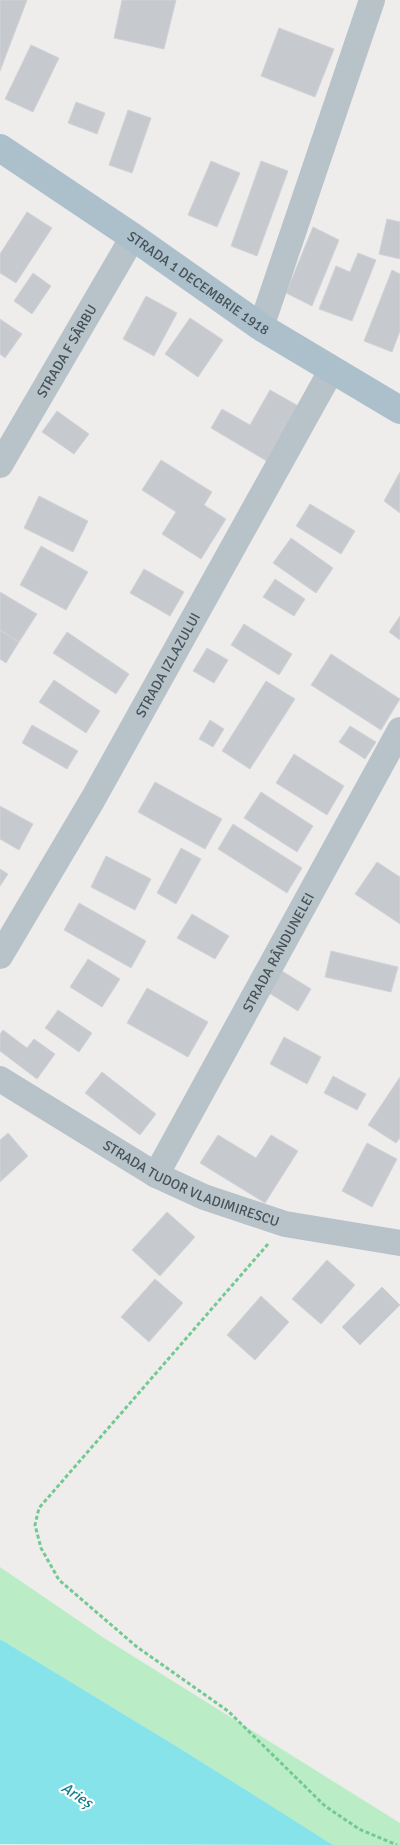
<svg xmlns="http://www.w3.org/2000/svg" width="400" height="1845" font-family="Signika,sans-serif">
<rect width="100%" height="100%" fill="#efecec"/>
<!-- green -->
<path fill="#baedc6" d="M0 1567 104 1638 400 1823V1845H333L181 1749 0 1639Z"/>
<!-- water -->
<path fill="#87e3ea" d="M0 1639 181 1749 333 1845 0 1844Z"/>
<!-- building -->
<path fill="#c6cacf" stroke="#d0d3d8" d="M0 0H27L0 71Z
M122 0H176L164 49 114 38Z
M279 28 334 49 315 97 261 76Z
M31 45 59 58 33 112 5 99Z
M76 102 105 113 97 134 68 123Z
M128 110 151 118 132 173 109 165Z
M211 161 240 173 217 227 188 215Z
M261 161 288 171 257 256 231 246Z
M27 212 52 228 16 283 0 273V254Z
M387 219 400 222V259L379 254Z
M313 227 339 240 312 306 286 293Z
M358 253 376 260 352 321 319 309 336 266 350 272Z
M392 270 400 274V331L392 352 364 341Z
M33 273 51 286 32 314 14 301Z
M146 296 177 313 154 356 123 339Z
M190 318 223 340 198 377 165 354Z
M0 319 22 334 5 358 0 354Z
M270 390 302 408 270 463 211 428 222 409 250 425Z
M57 411 89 434 74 454 42 432Z
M161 460 212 492 204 505 226 519 201 559 162 534 176 512 142 490Z
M400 472V513L384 501Z
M39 496 88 521 73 552 24 528Z
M310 504 355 531 341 554 296 526Z
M291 538 333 568 316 593 273 563Z
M41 546 88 572 66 610 20 585Z
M144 569 184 592 170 616 130 593Z
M275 579 305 599 294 616 263 597Z
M0 592 37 614 19 642 0 630Z
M400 616V640L389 632Z
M244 624 292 654 279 675 231 645Z
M0 630 19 642 6 663 0 659Z
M67 632 129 674 116 694 53 653Z
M207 648 228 660 214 683 193 671Z
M331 654 400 699 381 730 311 685Z
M54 680 100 711 86 733 39 702Z
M266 681 295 699 250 769 222 751Z
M210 720 224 729 213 747 199 739Z
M32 725 78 751 67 769 22 743Z
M350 726 376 742 365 759 339 742Z
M294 754 344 786 327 815 276 783Z
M155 782 222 819 205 849 138 812Z
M261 792 313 826 297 852 244 818Z
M0 806 33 824 19 850 0 839Z
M233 824 302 868 287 893 218 849Z
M181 848 201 859 176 904 157 893Z
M106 856 151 879 135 910 91 887Z
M377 862 400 877V924L355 894Z
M0 869 8 874 0 886Z
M79 903 146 941 131 968 64 930Z
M192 914 229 936 215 959 177 938Z
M331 951 398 967 391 992 325 977Z
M88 959 120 979 102 1007 70 987Z
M282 971 311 989 298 1011 269 993Z
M147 988 208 1022 188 1057 127 1023Z
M58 1010 92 1033 79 1052 45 1028Z
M3 1030 27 1048 34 1039 55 1054 37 1079 0 1051V1034Z
M284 1037 321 1057 307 1084 270 1064Z
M102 1072 156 1114 140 1135 85 1093Z
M333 1076 366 1094 357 1110 324 1093Z
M400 1077V1138L396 1143 368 1125Z
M8 1133 28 1156 0 1182V1140Z
M218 1135 256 1158 271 1135 298 1151 265 1203 200 1163Z
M367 1143 397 1159 372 1207 342 1191Z
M167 1212 195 1237 160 1276 132 1250Z
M327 1260 355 1285 321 1324 292 1299Z
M155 1279 183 1303 149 1342 121 1317Z
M382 1287 400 1305 360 1345 342 1327Z
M261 1296 289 1322 255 1360 227 1335Z"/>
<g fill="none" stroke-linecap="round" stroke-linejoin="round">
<!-- path -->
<path stroke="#72ca92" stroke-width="3" stroke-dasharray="4 2.5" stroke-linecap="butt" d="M268 1244 39 1508 35 1525 41 1548 59 1580 137 1647 228 1711 325 1806 359 1829 397 1845"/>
<!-- minor -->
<g stroke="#b7c3c9" stroke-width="26">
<path d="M261 327 372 0"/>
<path id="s1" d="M0 465 133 237"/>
<path id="s2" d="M0 956 93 799 331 371"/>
<path id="s3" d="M0 1079 156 1175 204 1197 285 1224 400 1243"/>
<path id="s4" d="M156 1175 400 730"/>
</g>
<!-- major -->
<path stroke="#acc0cb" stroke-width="28" id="s5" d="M0 148 133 237 261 327 400 410"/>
</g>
<g text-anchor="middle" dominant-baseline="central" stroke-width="4.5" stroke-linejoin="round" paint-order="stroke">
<!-- street labels -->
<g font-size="14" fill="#455259" stroke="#fff">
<text stroke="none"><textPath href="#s5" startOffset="240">STRADA 1 DECEMBRIE 1918</textPath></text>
<text stroke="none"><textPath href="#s1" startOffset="132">STRADA F SÂRBU</textPath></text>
<text stroke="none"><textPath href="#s2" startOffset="336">STRADA IZLAZULUI</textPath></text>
<text stroke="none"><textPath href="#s4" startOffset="254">STRADA RÂNDUNELEI</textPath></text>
<text stroke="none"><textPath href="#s3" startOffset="219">STRADA TUDOR VLADIMIRESCU</textPath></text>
</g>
<!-- water labels -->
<g font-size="15" font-style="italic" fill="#0f7e86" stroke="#fff">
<text transform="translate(77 1795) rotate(33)">Arieș</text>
</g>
</g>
</svg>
